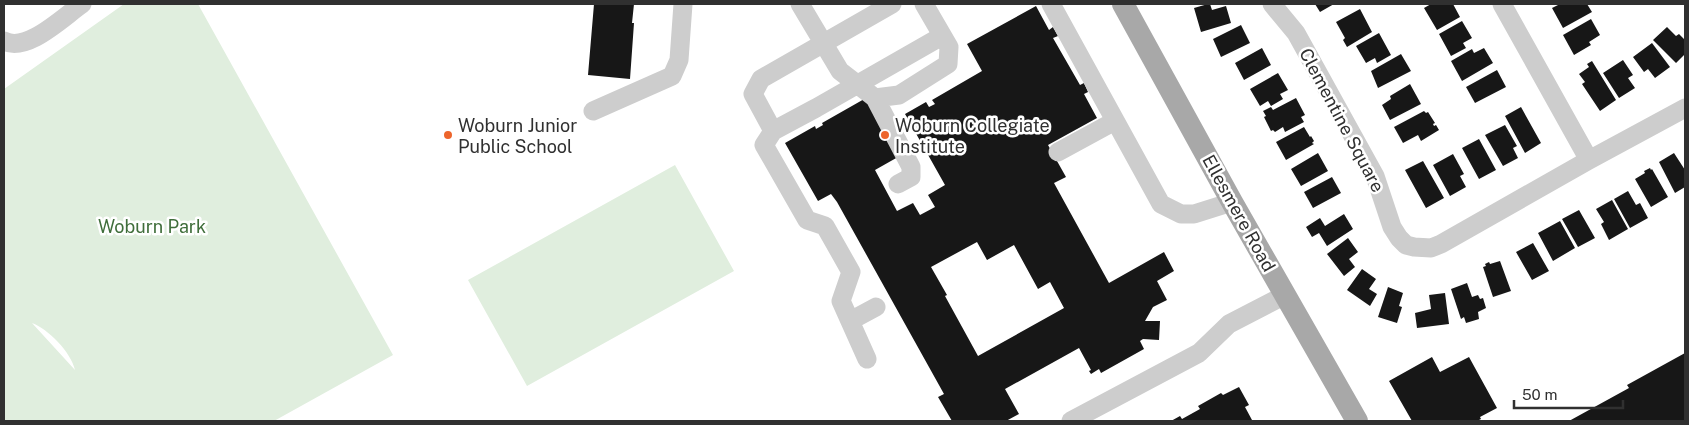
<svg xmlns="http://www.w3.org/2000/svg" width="1689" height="425" font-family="'Public Sans',sans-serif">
<rect width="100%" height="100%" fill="#fff"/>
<!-- green -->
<path fill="#e0eede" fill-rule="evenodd" d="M124 4H198L393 355 274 421H4V89ZM32 323C48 329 71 352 75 370Z
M675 165 734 271 527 386 468 280Z"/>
<!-- building -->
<path fill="#171717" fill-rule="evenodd" d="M594 4H634L632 23H634L630 79 588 75Z
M1208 4H1210L1212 10 1226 6 1231 23 1201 32 1194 8Z
M1315 4H1334L1320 12Z
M1431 4H1453L1460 17 1437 30 1424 8Z
M1560 4H1587L1592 12 1563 28 1552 8Z
M1036 6 1049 30 1053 27 1058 36 1053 38 1080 85 1084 83 1088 92 1084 94 1097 118 1048 145 1066 177 1054 183 1109 283 1164 252 1174 271 1157 281 1167 300 1153 307 1145 321H1160L1159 340 1143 339 1140 341 1144 349 1101 373 1099 369 1091 374 1089 371 1091 370 1079 348 1005 389 1019 414 1006 421H952L938 397 944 394 837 202 831 194 818 201 785 143 815 126 816 129 823 125 822 123 866 98 898 157 875 170 897 211 913 203 920 215 935 207 928 195 945 185 905 114 926 102 929 107 935 104 932 100 982 71 967 44ZM977 242 987 260 1014 245 1038 289 1050 282 1064 308 978 356 945 296 947 295 931 267Z
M1360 9 1372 32 1347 47 1343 40 1345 38 1336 22Z
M1591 19 1600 35 1589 42 1591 45 1574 55 1563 35Z
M1462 21 1472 38 1463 43 1466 48 1451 56 1439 34Z
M1241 25 1250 43 1221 57 1213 39Z
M1667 27 1676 36 1679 34 1685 40V54L1676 63 1653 40Z
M1379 33 1391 55 1377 63 1375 58 1366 63 1356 46Z
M1652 43 1670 67 1655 78 1648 69 1644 72 1633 57Z
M1262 48 1271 65 1244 80 1235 63Z
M1484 48 1493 63 1462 81 1451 61 1472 49 1474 53Z
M1401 54 1411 71 1378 88 1371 71Z
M1623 60 1633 75 1628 78 1635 88 1619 98 1603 73Z
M1592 61 1616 100 1600 111 1582 84 1585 82 1579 74 1589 67 1587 64Z
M1497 70 1506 87 1475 103 1466 87Z
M1278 73 1288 90 1280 94 1283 99 1271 106 1268 101 1260 106 1250 89Z
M1410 84 1421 104 1390 120 1382 105 1391 99 1390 96Z
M1296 98 1305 115 1301 117 1304 122 1285 132 1283 127 1275 132 1273 130 1271 131 1264 117 1266 116 1263 111 1271 107 1273 110Z
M1521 107 1541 143 1525 153 1505 116Z
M1424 111 1426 113 1428 112 1435 123 1433 124 1434 126 1436 125 1439 130 1421 141 1418 135 1403 143 1394 127Z
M1505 125 1517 146 1513 148 1518 158 1503 166 1485 135Z
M1304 127 1310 137 1311 136 1314 141 1312 143 1314 144 1286 160 1276 142Z
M1479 139 1496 170 1479 179 1462 148Z
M1318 153 1328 171 1301 186 1291 169Z
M1674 153 1685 170V187L1675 193 1659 162Z
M1453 154 1464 174 1460 176 1466 187 1450 196 1433 165Z
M1423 161 1444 198 1426 208 1405 170Z
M1650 168 1651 170 1652 169 1668 197 1651 207 1635 179 1645 173 1644 171Z
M1332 177 1341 193 1313 208 1304 192Z
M1628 191 1636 205 1640 203 1648 218 1630 228 1614 199Z
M1612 200 1628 229 1609 240 1601 224 1604 222 1596 209Z
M1579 210 1595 238 1578 247 1562 219Z
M1344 214 1353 229 1327 246 1319 233 1312 237 1306 227 1320 218 1325 226Z
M1560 221 1575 248 1553 261 1538 233Z
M1348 238 1358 252 1349 259 1355 267 1344 276 1327 254Z
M1533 243 1549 271 1532 280 1516 252Z
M1500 261 1511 291 1493 297 1483 267 1486 266 1485 264 1489 262 1490 264Z
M1362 269 1376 279 1369 289 1377 294 1370 306 1347 290Z
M1467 283 1472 297 1478 295 1480 299 1483 298 1486 308 1478 312 1479 319 1466 323 1464 317 1461 319 1451 289Z
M1388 287 1403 293 1399 306 1402 307 1397 323 1378 317Z
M1445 293 1449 324 1417 328 1415 313 1431 309 1429 295Z
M1685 353V421H1569L1629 388 1627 385Z
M1432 357 1440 372 1469 357 1497 408 1480 417 1481 419 1477 421H1412L1389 381Z
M1239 387 1249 405 1245 407 1252 420 1249 421H1171L1180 416 1182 419 1200 409 1198 406 1221 393 1223 395Z"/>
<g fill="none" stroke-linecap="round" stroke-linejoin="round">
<!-- minor -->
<path stroke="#cdcdcd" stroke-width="19" d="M800 4 840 71 875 98 911 167V177L898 184
M1051 4 1161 204 1181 214H1194L1232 202
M1272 4 1296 33 1375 176 1392 227 1399 238 1406 245 1414 247 1431 248 1441 244 1589 160 1685 108
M1502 4 1589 160
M4 41C27 53 63 17 82 4
M875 98 899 95 948 64 949 47 924 4
M593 111 672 76 679 60 683 4
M773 131 816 108 942 36
M1058 152 1115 121
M850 321 876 307
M867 359 841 301 851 272 825 226 807 220 764 145 773 131 753 94 761 79 892 4
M1071 421 1199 353 1229 324 1285 295"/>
<!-- major -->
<path stroke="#a8a8a8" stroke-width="22" d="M1123 4 1232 202 1357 421"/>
</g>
<!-- markers -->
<g fill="#ed652c" stroke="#fff" stroke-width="2">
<circle cx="448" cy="135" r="5"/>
<circle cx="885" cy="135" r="5"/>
</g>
<g text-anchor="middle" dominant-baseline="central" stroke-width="5" stroke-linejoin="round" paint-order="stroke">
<!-- street labels -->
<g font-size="18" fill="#303030" stroke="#fff">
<text transform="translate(1342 120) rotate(62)">Clementine Square</text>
<text transform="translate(1239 213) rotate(61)">Ellesmere Road</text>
</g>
<!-- poi labels -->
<g font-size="18" fill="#303030" stroke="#fff" text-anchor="start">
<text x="458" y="125">Woburn Junior<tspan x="458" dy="21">Public School</tspan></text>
<text x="895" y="125">Woburn Collegiate<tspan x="895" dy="21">Institute</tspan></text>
</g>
<!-- park labels -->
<g font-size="18" fill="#406e3b" stroke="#fff">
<text x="152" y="226">Woburn Park</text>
</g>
</g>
<!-- border -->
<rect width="1689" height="425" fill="none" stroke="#303030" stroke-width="10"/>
<!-- scale -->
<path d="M1514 400v8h109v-8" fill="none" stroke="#303030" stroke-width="2.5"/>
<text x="1522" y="400" font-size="15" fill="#303030" stroke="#ffffff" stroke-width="4" paint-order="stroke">50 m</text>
</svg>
